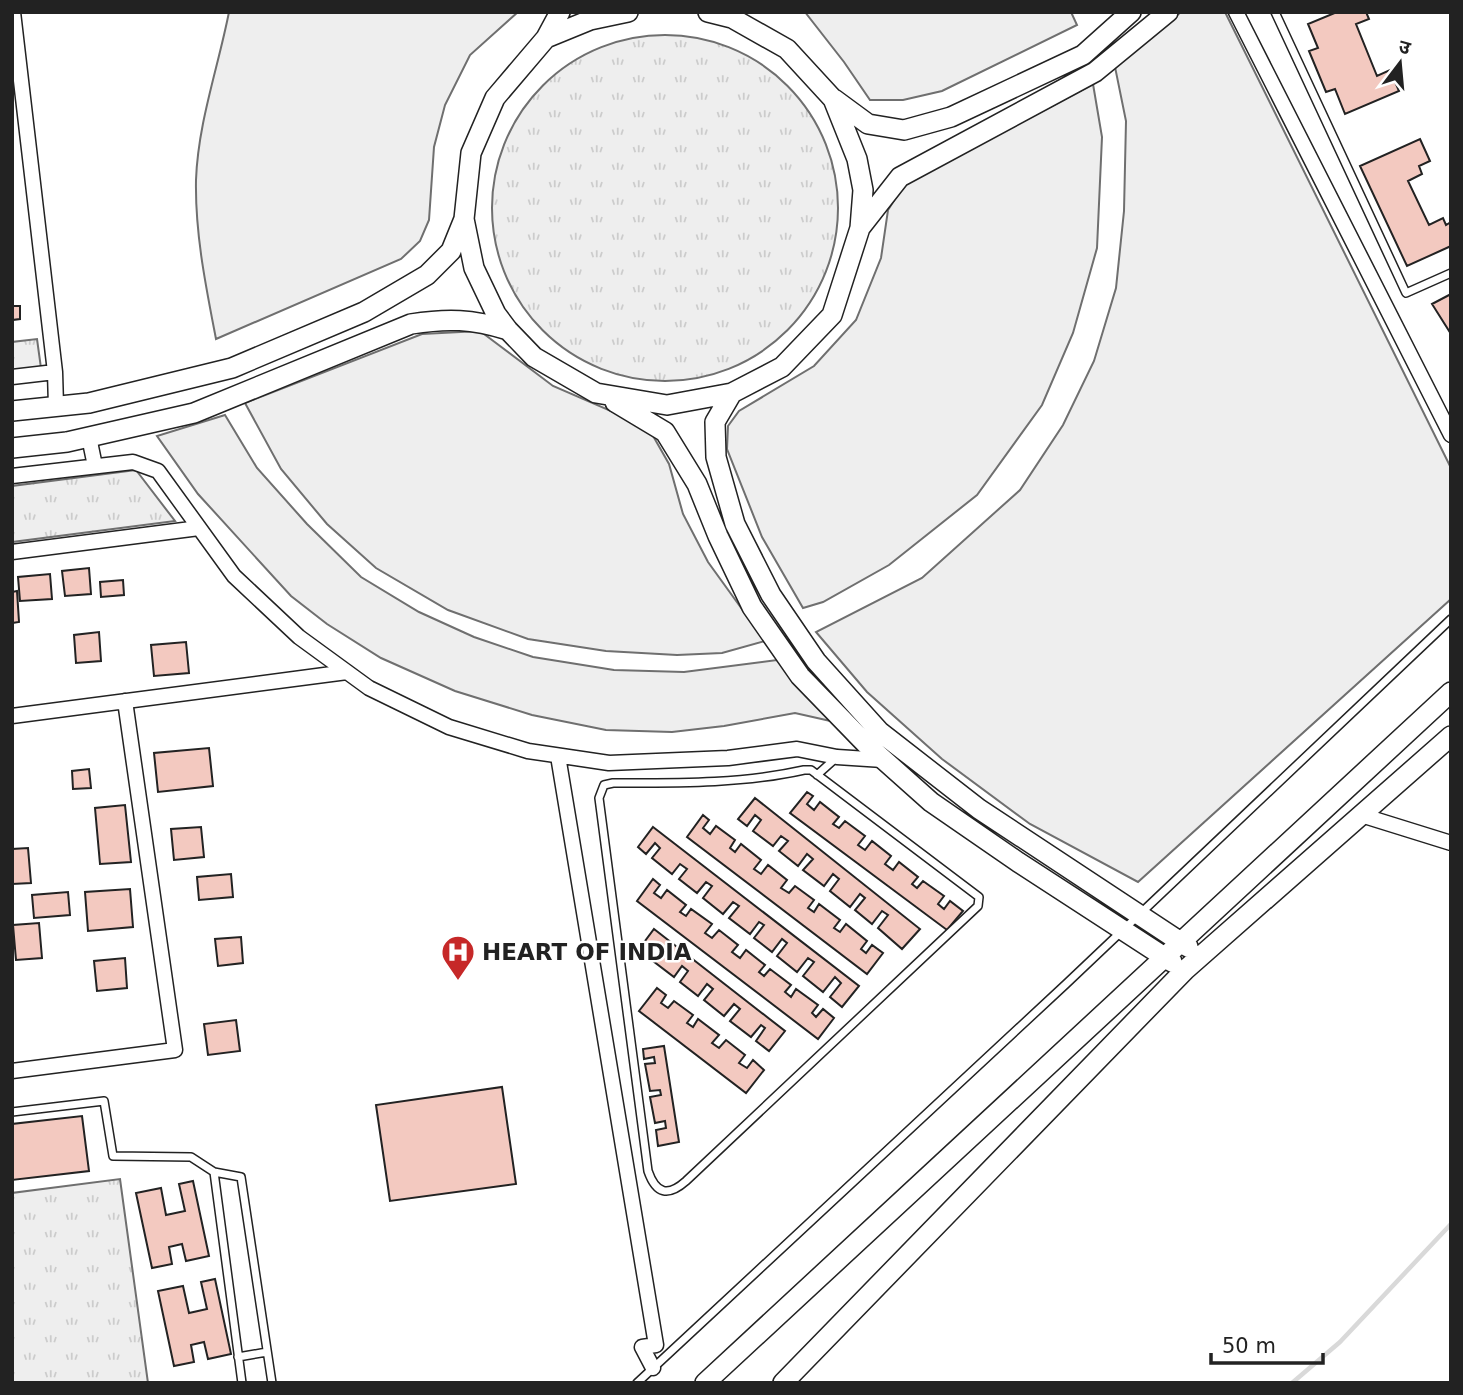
<svg xmlns="http://www.w3.org/2000/svg" width="1463" height="1395" font-family="'DejaVu Sans','Noto Sans Devanagari',sans-serif">
<defs>
<pattern id="park-tufts" width="24" height="20" patternUnits="userSpaceOnUse" patternTransform="scale(1.75)"><rect width="24" height="20" fill="#eee"/><path d="M3 7l-1-3M5 7V3M7 7l1-3M15 17l-1-3M17 17v-4M19 17l1-3" fill="none" stroke="#ccc"/></pattern>
</defs>
<rect width="100%" height="100%" fill="#fff"/>
<!-- grass -->
<path fill="#eee" stroke="#6f6f6f" stroke-width="2" d="M229 12H518L470 55 445 105 434 147 429 220 420 241 401 259 216 339C206 287 195 234 196 180 198 123 218 68 229 12Z
M805 12H1071L1077 25 942 91 903 100H870L844 62Z
M1181 12H1225L1451 468V599L1138 882 1030 824 942 759 867 692 816 632 922 578 1020 490 1063 425 1094 361 1116 288 1124 211 1126 121 1115 67Z
M1093 84 1102 137 1097 248 1073 333 1042 405 977 495 889 565 823 602 803 608 762 537 727 449 728 426 739 411 814 366 856 320 881 258 888 210 904 185Z
M480 331 553 386 648 427 669 464 683 514 708 562 765 641 722 653 677 655 606 651 528 639 448 610 376 568 327 524 281 469 245 403 422 334Z
M225 415 257 468 307 524 361 577 419 612 474 637 533 657 614 670 684 672 777 660 835 722 795 713 724 726 672 732 606 730 532 715 455 691 381 658 327 624 291 596 198 494 157 436Z"/>
<!-- park -->
<path fill="url(#park-tufts)" stroke="#6f6f6f" stroke-width="2" d="M492 208a173 173 0 1 1 346 0a173 173 0 1 1-346 0Z
M37 339 41 368 12 371V342Z
M136 470 175 521 12 542V486Z
M120 1179 148 1383H12V1193Z"/>
<g fill="none" stroke-linecap="round" stroke-linejoin="round">
<!-- stream -->
<path stroke="#d9d9d9" stroke-width="4.5" d="M1292 1383 1340 1342 1451 1224"/>
</g>
<!-- building -->
<path fill="#f3c9c0" stroke="#222" stroke-width="2" d="M1337 12H1366L1369 19 1356 24 1377 76 1390 70 1399 91 1345 114 1335 89 1326 92 1309 51 1318 48 1308 24Z
M1420 139 1430 161 1419 166 1422 174 1408 181 1429 225 1443 218 1446 225 1451 222V246L1407 266 1360 166Z
M1451 294V334L1432 304Z
M12 306H20V319L12 320Z
M89 568 91 594 65 596 62 571Z
M50 574 52 599 20 601 18 577Z
M123 580 124 595 101 597 100 582Z
M17 591 19 622 12 623V592Z
M99 632 101 661 76 663 74 635Z
M186 642 189 673 154 676 151 645Z
M209 748 213 786 158 792 154 753Z
M89 769 91 788 73 789 72 771Z
M807 792 813 796 807 804 814 810 820 802 839 817 833 824 839 828 845 821 865 836 858 845 865 850 872 841 891 856 885 864 893 870 899 862 918 877 912 884 917 888 923 881 944 896 938 904 944 909 950 901 963 911 947 930 790 813Z
M755 798 920 929 902 949 878 928 888 915 882 911 872 924 855 910 865 898 860 894 850 907 830 891 839 879 833 874 824 886 803 870 813 859 807 854 798 866 779 851 788 841 781 836 773 846 753 831 761 820 755 815 747 826 738 819Z
M125 805 131 862 100 864 95 808Z
M703 815 709 820 703 828 710 834 716 826 735 840 730 848 735 852 741 844 761 860 754 869 761 874 768 865 787 880 781 888 789 893 795 886 814 900 808 908 814 912 819 904 840 920 834 928 840 932 846 924 867 941 861 949 866 953 872 945 883 953 867 974 687 837Z
M201 827 204 857 174 860 171 829Z
M653 827 859 986 842 1007 830 997 841 983 835 977 823 992 803 976 814 962 808 958 797 972 777 956 787 943 782 939 772 952 754 938 764 925 759 922 750 934 729 918 739 906 733 902 723 914 703 898 712 886 706 882 697 893 679 879 687 869 680 864 672 874 652 858 660 848 655 843 646 854 638 847Z
M28 848 31 883 12 884V849Z
M231 874 233 897 199 900 197 877Z
M653 879 660 885 654 893 661 898 667 890 686 905 680 912 686 916 691 909 712 924 705 933 712 938 719 930 738 945 732 952 740 958 746 950 765 965 759 972 764 976 770 969 791 985 785 992 791 997 796 989 818 1005 812 1013 816 1017 823 1009 834 1018 818 1039 637 901Z
M130 889 133 927 88 931 85 892Z
M68 892 70 915 34 918 32 895Z
M39 923 42 958 16 960 13 925Z
M654 929 785 1031 769 1051 756 1041 765 1028 761 1025 751 1037 730 1021 740 1009 734 1004 724 1016 704 1000 713 989 707 984 698 996 680 982 688 971 682 966 674 977 653 961 662 950 656 946 647 956 639 949Z
M241 937 243 963 218 966 215 939Z
M125 958 127 988 97 991 94 961Z
M657 988 666 995 661 1003 668 1008 674 1001 693 1015 687 1023 693 1027 698 1019 719 1035 712 1043 719 1048 726 1040 745 1055 739 1063 747 1068 753 1060 764 1070 746 1093 639 1011Z
M236 1020 240 1051 208 1055 204 1024Z
M664 1046 679 1142 658 1146 656 1130 666 1128 665 1121 655 1123 650 1097 661 1095 660 1090 650 1091 645 1064 655 1063 654 1057 644 1059 643 1049Z
M502 1087 516 1184 390 1201 376 1105Z
M82 1116 89 1171 12 1180V1124Z
M193 1181 209 1256 186 1261 182 1244 169 1247 172 1264 152 1268 136 1193 161 1188 166 1215 185 1211 179 1184Z
M215 1279 231 1354 208 1359 204 1342 191 1345 194 1362 174 1366 158 1291 183 1286 189 1313 207 1309 201 1282Z"/>
<g fill="none" stroke-linecap="round" stroke-linejoin="round">
<defs>
<path id="lane" d="M1275 12 1406 293 1451 273
M804 770H811L979 897 978 906 686 1181C668 1197 656 1194 648 1171L599 798 604 785 613 783C676 783 742 784 804 770Z
M817 775 837 757
M12 1112 104 1101 113 1156 191 1157 214 1172 241 1177 272 1383
M214 1172 242 1383
M238 1357 267 1352
M637 1383 1066 984 1451 619"/>
<path id="street" d="M13 12 55 372 56 406
M1236 12 1451 435
M12 377 55 372
M89 437 95 466
M12 476 133 462 158 471 234 576 299 637 369 688 449 727 528 751 609 763 728 758 797 749 837 757 883 760
M12 552 199 528
M12 716 347 672
M558 756 656 1345 642 1347 653 1368
M1361 815 1451 843
M12 1071 175 1050 125 701"/>
<path id="secondary" d="M628 12 590 20 546 38 495 98 471 153 464 219 474 268 496 314 508 330 534 357 596 393 667 405 732 393 782 367 832 315 860 228 863 190 857 159 833 99 787 49 732 18 708 12
M546 38 560 12
M834 99 868 124 904 130 951 117 1083 55 1131 12
M860 228 900 177 1095 72 1168 12
M732 393 715 422 716 457 735 524 771 595 816 661 880 732 979 809 1188 947
M615 402 665 432 697 484 718 536 752 607 800 676 866 744 931 802 1018 862 1172 962
M12 411 89 403 232 368 364 312 427 275 451 251 464 219
M12 448 67 442 194 413 411 324C448 318 472 319 508 330
M705 1383 1451 692
M783 1383 1185 970 1451 736"/>
</defs>
<!-- lane casing -->
<use href="#lane" stroke="#222" stroke-width="10"/>
<!-- street casing -->
<use href="#street" stroke="#222" stroke-width="17"/>
<!-- secondary casing -->
<use href="#secondary" stroke="#222" stroke-width="22"/>
<!-- lane -->
<use href="#lane" stroke="#fff" stroke-width="7"/>
<!-- street -->
<use href="#street" stroke="#fff" stroke-width="14"/>
<!-- secondary -->
<use href="#secondary" stroke="#fff" stroke-width="19"/>
</g>
<!-- icons -->
<defs>
<symbol id="hospital-pin" viewBox="-11 -11 22 30"><path d="M0 17L-7.5 6A9.5 9.5 0 1 1 7.5 6Z" fill="#c62828" stroke="#fff"/><path d="M-5-5h3v3.5h4V-5h3V5h-3V1.5h-4V5h-3Z" fill="#fff"/></symbol>
</defs>
<g fill-rule="evenodd">
<use href="#hospital-pin" x="439" y="933" width="38" height="52"/>
</g>
<g text-anchor="middle" dominant-baseline="central" stroke-width="5" stroke-linejoin="round" paint-order="stroke">
<!-- poi labels -->
<g font-size="23" font-weight="bold" fill="#222" stroke="#fff" text-anchor="start">
<text x="482" y="952">HEART OF INDIA</text>
</g>
</g>
<!-- border -->
<rect width="1463" height="1395" fill="none" stroke="#222222" stroke-width="28"/>
<!-- north arrow -->
<g transform="translate(1400 63) rotate(16)" stroke="#ffffff" stroke-width="5" paint-order="stroke">
<path d="M0-5L12 26L0 18L-12 26Z" fill="#222222"/>
<text y="-10" font-size="19" font-weight="bold" text-anchor="middle" fill="#222222">उ</text>
</g>
<!-- scale -->
<path d="M1211 1353v10h112v-10" fill="none" stroke="#222222" stroke-width="3.5"/>
<text x="1222" y="1353" font-size="21" fill="#222222" stroke="#ffffff" stroke-width="5" paint-order="stroke">50 m</text>
</svg>
